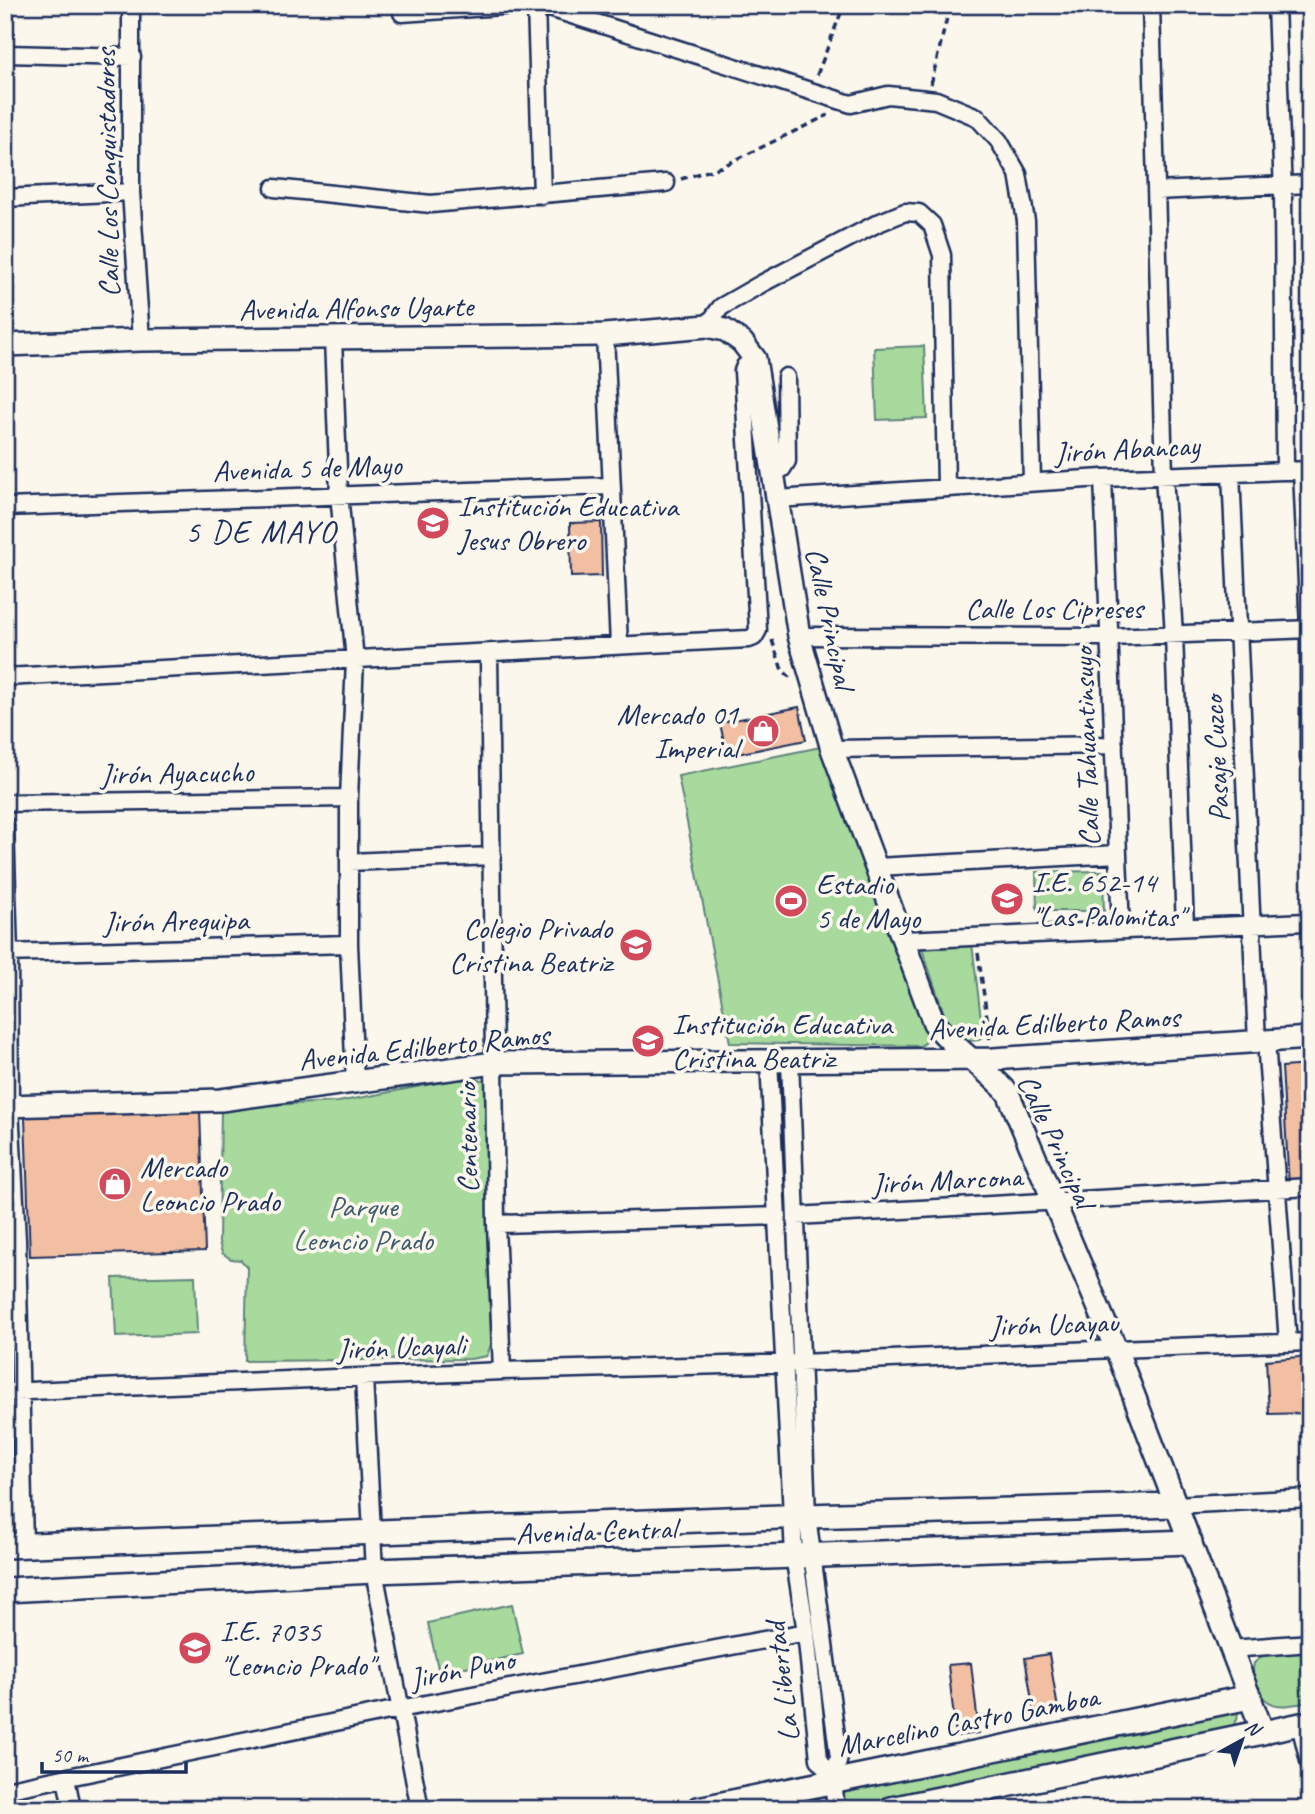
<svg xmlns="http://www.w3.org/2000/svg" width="1315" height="1814" font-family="Caveat,sans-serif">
<rect width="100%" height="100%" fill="#fbf7ec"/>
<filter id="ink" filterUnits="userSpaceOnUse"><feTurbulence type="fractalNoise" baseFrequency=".0143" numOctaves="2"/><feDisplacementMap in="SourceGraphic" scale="14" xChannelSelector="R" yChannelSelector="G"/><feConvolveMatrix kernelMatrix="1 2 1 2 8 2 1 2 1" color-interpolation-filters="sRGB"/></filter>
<g filter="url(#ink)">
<!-- green -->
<path fill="#a7da9c" stroke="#61847d" stroke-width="2" d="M924 346 927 418 877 420 874 348Z
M821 747 928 1026C930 1036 930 1041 920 1046L730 1043 678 776Z
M1103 871 1104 911H1037L1036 872Z
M972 943 983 1036 979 1040 960 1042 952 1037 921 946Z
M458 1079 486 1080 491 1344 487 1356 470 1359 245 1361 247 1267 241 1260 231 1259 222 1253 219 1242 221 1107 338 1102Z
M195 1276 197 1334 116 1337 113 1278Z
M512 1604 523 1654 439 1673 428 1623Z
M1272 1648H1310V1702C1279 1707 1270 1711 1251 1683L1254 1663Z
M1232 1708 1238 1712 1237 1720 1227 1733 859 1809 841 1808 842 1787Z
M817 1795 820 1809H727Z"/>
<!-- building -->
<path fill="#f2bfa2" stroke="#1b2f5e" stroke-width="2" d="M601 522 602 576 571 577 570 523Z
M799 707 806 740 727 756 720 723Z
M1310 1065V1184L1289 1186 1282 1067Z
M200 1111 205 1251 30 1256 25 1117Z
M1310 1356V1413L1269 1414 1266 1360Z
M1049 1654 1058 1709 1034 1713 1025 1658Z
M971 1663 979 1733 956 1736 948 1665Z"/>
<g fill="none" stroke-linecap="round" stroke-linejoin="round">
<defs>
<path id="minor" d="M131 5V192L141 340
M402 5V13L516 5
M536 5 542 195
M540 5 851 104 888 95 927 99 936 100 977 117 999 141 1018 174 1026 221 1032 482
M1151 5 1164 475 1174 635 1185 927
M1276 5 1283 194 1285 471
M5 54 132 57
M274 188 431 204 666 183
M1156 191 1310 184
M5 198 131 192
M707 326 721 307 761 284 878 223 905 212 919 213 932 225 942 255 946 487
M605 335 619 645
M333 338 339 494 355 660 349 798V944L355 1082
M1302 471 1309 629V759
M773 472 782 469 787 461 786 377
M1231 473 1257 1042
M1103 478 1121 930
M777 499 1103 478 1310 470
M5 507 611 486
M799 636 1110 637 1310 629
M489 653 496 1224 502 1371
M5 677 749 639 754 637 758 630 743 371 745 366 755 359
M832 749 1114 745
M5 803 349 798
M5 825 9 953 10 1106 17 1240 24 1545
M349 862 492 856
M876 867 1118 854
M904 940 1306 922
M5 953 349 944
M1266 1041 1288 1343
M769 1060 794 1555 806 1632 819 1759 833 1780
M790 1060 807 1516 839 1758 833 1780 836 1809
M796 1216 1310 1187
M496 1224 778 1216
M364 1377 374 1571 420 1809
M5 1392 502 1371 800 1363 1116 1349 1310 1342
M1175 1505 1310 1498
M1231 1649 1310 1643
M1300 1724 1310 1765
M66 1778 72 1809
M5 1790 399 1709 806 1632"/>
<path id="tertiary" d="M5 345 141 340 605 335 707 326 725 330 742 342 755 359 799 636 832 749 934 1023C956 1051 985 1067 1008 1093L1116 1349 1263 1732 1310 1722
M5 1106 221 1100 494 1063 993 1059 1310 1038"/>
<path id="secondary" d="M5 1546 807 1516 1175 1505
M5 1590 374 1571 1190 1542
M698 1809 1250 1697
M891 1809 1263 1732"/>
</defs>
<!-- minor casing -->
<use href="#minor" stroke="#1b2f5e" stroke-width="21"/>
<!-- tertiary casing -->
<use href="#tertiary" stroke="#1b2f5e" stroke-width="26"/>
<!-- secondary casing -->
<use href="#secondary" stroke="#1b2f5e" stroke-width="28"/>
<!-- path -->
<path stroke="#1b2f5e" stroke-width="3.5" stroke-dasharray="7 5" stroke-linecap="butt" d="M817 75 844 5
M931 84 950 5
M681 179 721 167 828 115
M772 640 782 670 791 678
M978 953 990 1039"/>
<!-- minor -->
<use href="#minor" stroke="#fbf7ec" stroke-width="16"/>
<!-- tertiary -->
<use href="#tertiary" stroke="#fbf7ec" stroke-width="21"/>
<!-- secondary -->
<use href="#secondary" stroke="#fbf7ec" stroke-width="23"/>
</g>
</g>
<!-- icons -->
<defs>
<symbol id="school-disc" viewBox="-11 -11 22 22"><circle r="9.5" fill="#d1495b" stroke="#fbf7ec"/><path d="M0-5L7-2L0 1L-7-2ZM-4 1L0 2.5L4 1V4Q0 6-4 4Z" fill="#fff"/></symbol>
<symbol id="shop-disc" viewBox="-11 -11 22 22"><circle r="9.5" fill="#d1495b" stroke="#fbf7ec"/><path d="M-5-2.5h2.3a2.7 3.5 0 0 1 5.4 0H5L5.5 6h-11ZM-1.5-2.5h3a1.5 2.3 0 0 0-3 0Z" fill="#fff"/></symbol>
<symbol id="stadium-disc" viewBox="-11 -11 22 22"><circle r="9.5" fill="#d1495b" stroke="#fbf7ec"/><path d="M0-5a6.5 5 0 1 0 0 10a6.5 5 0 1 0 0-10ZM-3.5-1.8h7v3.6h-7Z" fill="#fff"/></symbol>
</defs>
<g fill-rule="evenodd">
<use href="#school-disc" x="414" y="504" width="38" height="38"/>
<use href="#shop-disc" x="744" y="712" width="38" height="38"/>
<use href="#school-disc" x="988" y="880" width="38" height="38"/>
<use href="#stadium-disc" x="772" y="882" width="38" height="38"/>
<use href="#school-disc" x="617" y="926" width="38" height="38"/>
<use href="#school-disc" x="629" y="1022" width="38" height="38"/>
<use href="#shop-disc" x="96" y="1165" width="38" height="38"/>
<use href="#school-disc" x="176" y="1629" width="38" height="38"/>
</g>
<g text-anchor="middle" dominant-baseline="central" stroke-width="7" stroke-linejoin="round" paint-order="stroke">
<!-- street labels -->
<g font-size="30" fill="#1b2f5e" stroke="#fbf7ec">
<text transform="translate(107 173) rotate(-91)">Calle Los Conquistadores</text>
<text transform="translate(356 308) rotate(-1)">Avenida Alfonso Ugarte</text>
<text transform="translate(1127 449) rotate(-3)">Jirón Abancay</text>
<text transform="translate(307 468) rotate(-2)">Avenida 5 de Mayo</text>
<text x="1054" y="608">Calle Los Cipreses</text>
<text transform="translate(830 618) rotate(78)">Calle Principal</text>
<text transform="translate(1086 747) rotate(-92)">Calle Tahuantinsuyo</text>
<text transform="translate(1216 759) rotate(-93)">Pasaje Cuzco</text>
<text transform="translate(177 773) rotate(-1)">Jirón Ayacucho</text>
<text transform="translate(176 921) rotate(-1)">Jirón Arequipa</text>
<text transform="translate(1054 1023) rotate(-3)">Avenida Edilberto Ramos</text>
<text transform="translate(424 1047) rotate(-6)">Avenida Edilberto Ramos</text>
<text transform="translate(467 1138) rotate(-91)">Centenario</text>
<text transform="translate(1056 1141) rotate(65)">Calle Principal</text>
<text transform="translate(947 1180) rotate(-3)">Jirón Marcona</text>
<text transform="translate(1054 1324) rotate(-2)">Jirón Ucayau</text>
<text transform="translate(401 1347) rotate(-2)">Jirón Ucayali</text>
<text transform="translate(596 1531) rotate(-2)">Avenida Central</text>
<text transform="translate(462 1669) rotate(-11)">Jirón Puno</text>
<text transform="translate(782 1682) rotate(-97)">La Libertad</text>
<text transform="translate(968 1721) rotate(-11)">Marcelino Castro Gamboa</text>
</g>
<!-- poi labels -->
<g font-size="30" fill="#1b2f5e" stroke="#fbf7ec" text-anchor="start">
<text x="458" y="506">Institución Educativa<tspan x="458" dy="34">Jesus Obrero</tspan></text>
<text x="738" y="714" text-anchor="end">Mercado 01<tspan x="738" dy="34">Imperial</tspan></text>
<text x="1032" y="882">I.E. 652-14<tspan x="1032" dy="34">"Las Palomitas"</tspan></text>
<text x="816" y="884">Estadio<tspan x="816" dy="34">5 de Mayo</tspan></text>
<text x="612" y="928" text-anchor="end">Colegio Privado<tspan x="612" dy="34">Cristina Beatriz</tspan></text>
<text x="672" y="1024">Institución Educativa<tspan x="672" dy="34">Cristina Beatriz</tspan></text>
<text x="140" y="1167">Mercado<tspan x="140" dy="34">Leoncio Prado</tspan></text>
<text x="220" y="1631">I.E. 7035<tspan x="220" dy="34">"Leoncio Prado"</tspan></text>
</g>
<!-- park labels -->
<g font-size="30" fill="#3e5a6e" stroke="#fbf7ec">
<text x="363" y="1206">Parque<tspan x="363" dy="34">Leoncio Prado</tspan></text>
</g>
<!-- neighbourhood labels -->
<g font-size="32" letter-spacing="2" fill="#1b2f5e" stroke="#fbf7ec">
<text x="261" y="531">5 DE MAYO</text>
</g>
</g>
<!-- margin -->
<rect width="1315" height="1814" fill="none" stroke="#fbf7ec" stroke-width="28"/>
<rect x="14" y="14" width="1287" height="1786" fill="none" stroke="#1b2f5e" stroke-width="2.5" filter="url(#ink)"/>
<!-- north arrow -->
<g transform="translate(1242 1740) rotate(40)" stroke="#fbf7ec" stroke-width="5" paint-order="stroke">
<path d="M0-5L12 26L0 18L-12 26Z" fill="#1b2f5e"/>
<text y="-10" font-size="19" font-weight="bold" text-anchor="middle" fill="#1b2f5e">N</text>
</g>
<!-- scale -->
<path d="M42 1762v10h144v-10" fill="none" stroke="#1b2f5e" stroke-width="3.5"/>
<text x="52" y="1762" font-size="21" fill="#1b2f5e" stroke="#fbf7ec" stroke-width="5" paint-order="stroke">50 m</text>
</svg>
